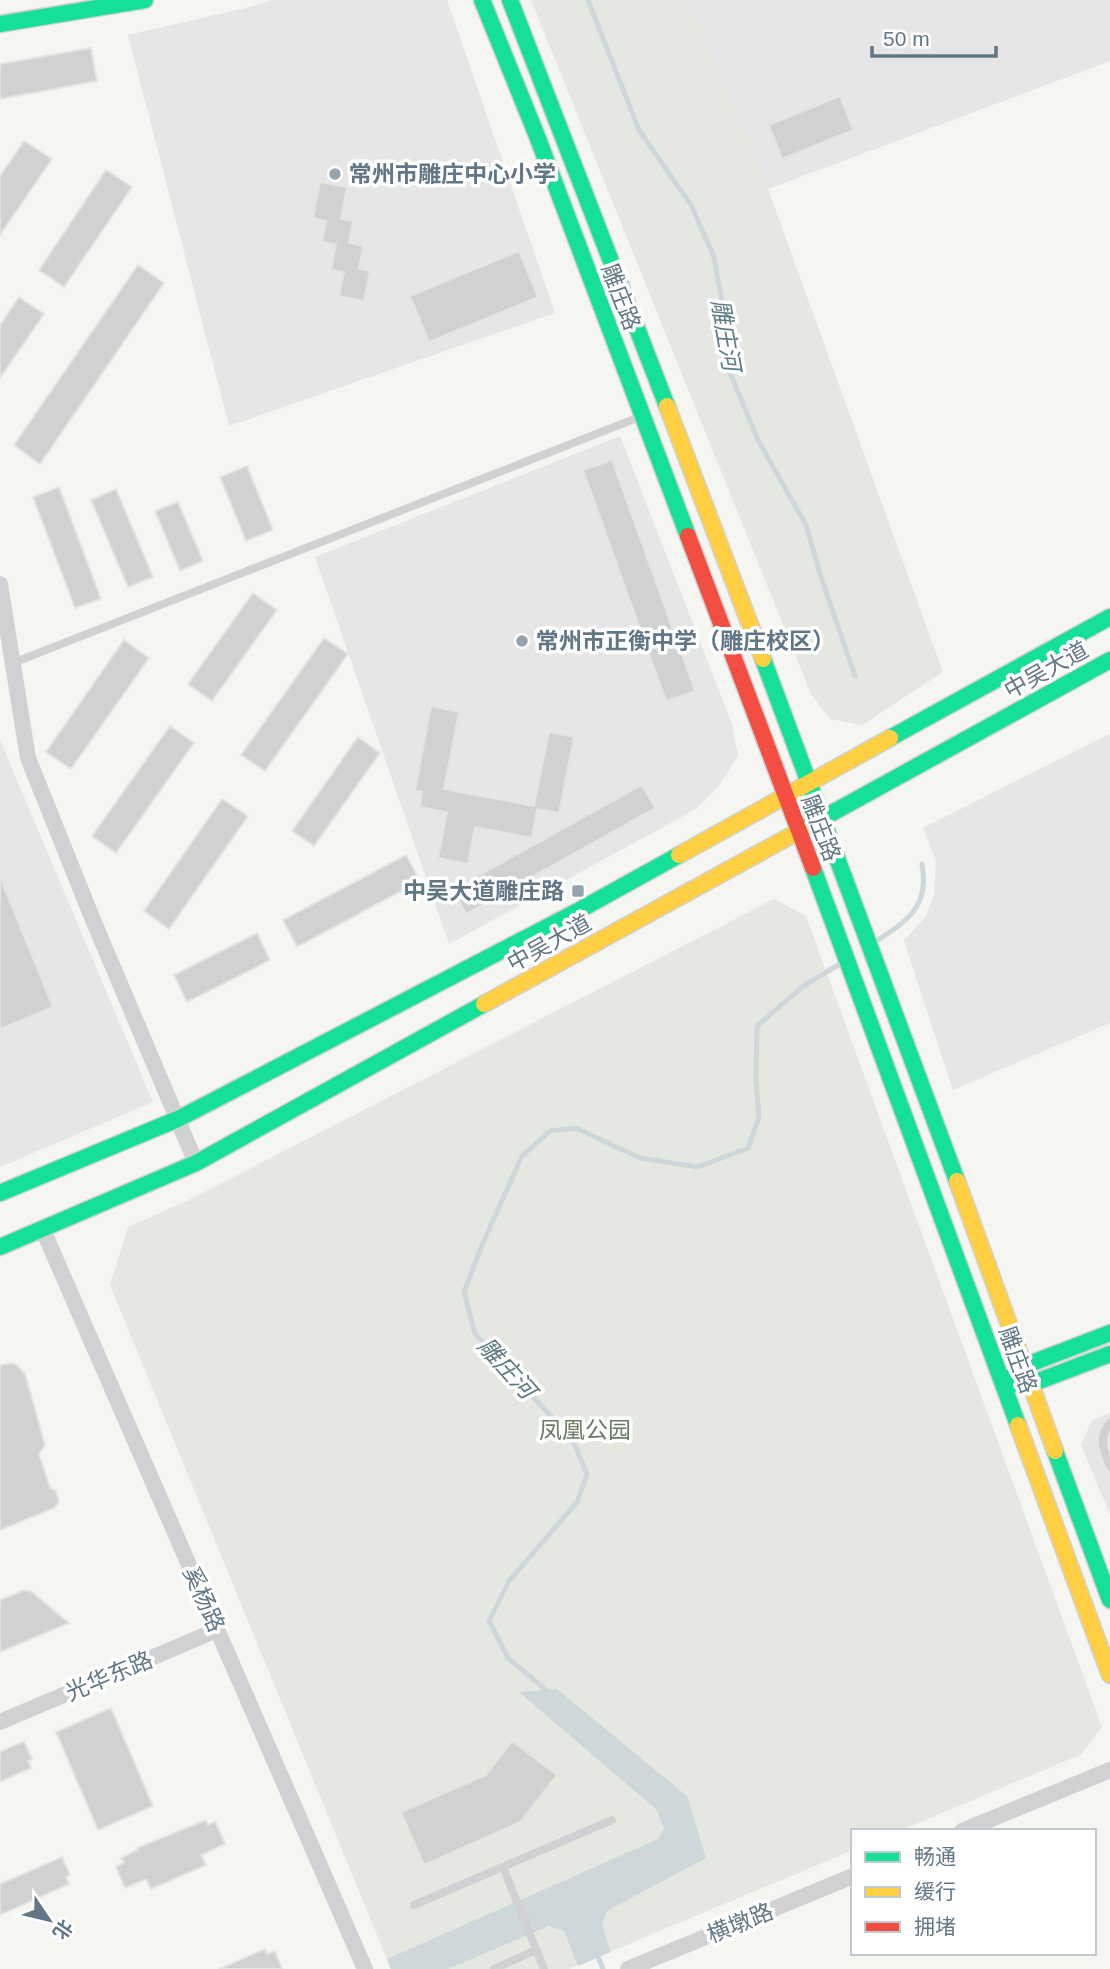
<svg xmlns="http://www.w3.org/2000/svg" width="1110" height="1969" font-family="Arial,'Noto Sans SC',sans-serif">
<rect width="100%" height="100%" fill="#f5f5f2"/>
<!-- built -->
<path fill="#e5e6e5" d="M271 0H447L555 313 229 426 128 35 250 7Z
M687 0H1110V61L768 189Z
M620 436 732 724 738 756 718 787 696 809 449 944 315 557Z
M1110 734V1023L953 1090 904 941 926 916 934 894 936 860 923 828Z
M0 740 153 1102 0 1167Z
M1110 1413V1514L1081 1445 1092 1420Z"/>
<!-- green -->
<path fill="#e4e8e0" d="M531 0H687L768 189 943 672 862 725 830 719 811 694Z
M774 899 806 916 1102 1727 1082 1754 899 1831H853V1850L569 1969H391L110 1285 128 1227 191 1199Z"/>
<!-- water -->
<path fill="#ced8da" d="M557 1689 687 1796 706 1858 607 1911 602 1925 611 1952 578 1966 564 1931 549 1926 448 1969H391L387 1959 658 1839 664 1829 657 1810 519 1692Z"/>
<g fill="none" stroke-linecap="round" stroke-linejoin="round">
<!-- stream -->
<path stroke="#ced8da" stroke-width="5" d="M588 0 639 130 691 205 714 257 723 307 728 368 758 440 806 525 821 577 855 676
M875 942C907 921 930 907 922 864
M552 1695 508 1658 489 1621 509 1581 577 1502 587 1474 572 1439 475 1334 464 1292 482 1245 522 1156 550 1131 576 1128 640 1158 698 1167 748 1148 759 1117 756 1081 757 1026 802 987 843 962
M596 1952 603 1969"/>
</g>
<!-- building -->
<path fill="#d0d2d1" stroke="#e4e4e2" stroke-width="2" d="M91 48 97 81 0 99V64Z
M840 96 853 130 782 159 769 125Z
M24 141 52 159 0 235V176Z
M106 170 132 187 64 287 39 270Z
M320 182 347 187 341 219 353 221 349 243 363 246 359 269 370 271 364 301 339 296 344 272 331 270 336 244 322 242 326 221 313 218Z
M519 251 538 297 429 342 410 296Z
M138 265 164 283 40 464 14 445Z
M19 297 44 314 0 378V325Z
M612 460 695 691 666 701 583 470Z
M247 466 273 530 246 541 220 477Z
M59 487 101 599 75 608 33 497Z
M116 489 153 577 128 587 91 500Z
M178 502 203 561 180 571 155 511Z
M253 593 277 610 212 701 188 684Z
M324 638 348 654 265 771 241 755Z
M124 640 149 658 71 769 46 752Z
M431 706 459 712 444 789 534 806 549 732 574 737 559 813 537 809 532 838 475 827 468 864 438 858 447 812 420 807 422 792 415 791Z
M170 726 194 743 116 853 92 836Z
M358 737 380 753 314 846 292 831Z
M642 785 655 808 466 914 453 890Z
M222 799 248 816 169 929 144 911Z
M406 855 420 881 297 947 283 920Z
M0 877 53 1007 0 1029Z
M257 933 270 960 187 1002 174 975Z
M12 1363 19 1367 25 1374 45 1445 39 1454 50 1488 56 1491 59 1502 54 1508 0 1530V1365Z
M24 1590 32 1592 69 1623 0 1652V1600Z
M111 1708 153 1806 98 1830 56 1732Z
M24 1741 32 1759 28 1761 31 1768 0 1782V1752Z
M512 1741 557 1775 520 1822 424 1865 401 1812 486 1775Z
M206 1820 208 1825 215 1821 225 1844 201 1855 206 1865 151 1889 146 1879 125 1888 116 1867 124 1863 121 1858 138 1850 137 1848Z
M62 1857 70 1875 66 1877 69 1884 0 1915V1884Z
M265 1949 267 1954 275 1951 282 1969H219Z"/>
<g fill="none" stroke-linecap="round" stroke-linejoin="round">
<defs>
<path id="fast" d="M482 0 537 136 688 536
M510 0 667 406
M0 24 145 0
M763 659 957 1181
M890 738 1110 617
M803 829 1110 660
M813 868 1018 1425
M0 1193 178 1119 576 912 679 855
M0 1247 196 1163 484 1004
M1013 1376 1024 1366 1110 1333
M1016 1384H1031L1110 1354
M1055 1451 1110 1600"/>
<path id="slow" d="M667 406 763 659
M679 855 890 738
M484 1004 803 829
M957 1181 1055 1451
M1018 1425 1110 1675"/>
<path id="jam" d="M688 536 813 868"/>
</defs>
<!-- fast casing -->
<use href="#fast" stroke="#d0d2d2" stroke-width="19"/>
<!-- slow casing -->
<use href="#slow" stroke="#d0d2d2" stroke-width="19"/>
<!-- jam casing -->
<use href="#jam" stroke="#d0d2d2" stroke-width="19"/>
<!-- lane -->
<path stroke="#d0d1d2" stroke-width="8" d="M13 663 642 416
M1110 1423C1098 1438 1103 1449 1110 1466
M503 1867 544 1969
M414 1905 612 1820
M494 1969 536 1950"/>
<!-- street -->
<path stroke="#d0d1d2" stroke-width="16" d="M0 584 28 758 93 920 196 1163
M43 1230 365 1969
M0 1722 217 1630
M962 1831 1110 1770
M628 1969 853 1876"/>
<!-- fast -->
<use href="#fast" stroke="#16e098" stroke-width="16"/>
<!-- slow -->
<use href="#slow" stroke="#ffcf43" stroke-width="16"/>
<!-- jam -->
<use href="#jam" stroke="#f24e42" stroke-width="16"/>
</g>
<!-- markers -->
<g fill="#95a3ac" stroke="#fff" stroke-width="2.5">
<circle cx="335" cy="174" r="7"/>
<circle cx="522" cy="641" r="7"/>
<rect x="571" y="884" width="14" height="14" rx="3.5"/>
</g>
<g text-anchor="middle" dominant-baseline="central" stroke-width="7" stroke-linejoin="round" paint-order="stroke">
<!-- poi labels -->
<g font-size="23" font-weight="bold" fill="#627786" stroke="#fff" text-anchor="start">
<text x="349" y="174">常州市雕庄中心小学</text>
<text x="536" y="641">常州市正衡中学（雕庄校区）</text>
<text x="564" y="891" text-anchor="end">中吴大道雕庄路</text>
</g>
<!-- street labels -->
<g font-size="23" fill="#627786" stroke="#fff">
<text transform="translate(621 297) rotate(69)">雕庄路</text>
<text transform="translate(1046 670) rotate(-29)">中吴大道</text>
<text transform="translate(821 828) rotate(69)">雕庄路</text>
<text transform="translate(549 943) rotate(-29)">中吴大道</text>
<text transform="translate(1018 1360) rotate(70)">雕庄路</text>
<text transform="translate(204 1599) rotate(66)">奚杨路</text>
<text transform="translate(109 1676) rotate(-23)">光华东路</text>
<text transform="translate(740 1923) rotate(-22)">横墩路</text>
</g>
<!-- park labels -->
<g font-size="23" fill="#687c61" stroke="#fff">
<text x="585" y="1430">凤凰公园</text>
</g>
<!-- water labels -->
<g font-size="24" font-style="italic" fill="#5d7b83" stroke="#fff">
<text transform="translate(726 335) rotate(80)">雕庄河</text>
<text transform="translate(507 1368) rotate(48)">雕庄河</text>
</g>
</g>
<!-- legend -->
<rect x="851" y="1829" width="245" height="126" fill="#ffffff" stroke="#c0c9cf" stroke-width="2"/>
<rect x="865" y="1852" width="35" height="10" fill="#16e098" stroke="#c0c9cf" stroke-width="2"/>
<text x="914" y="1864" font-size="21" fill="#627786">畅通</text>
<rect x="865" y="1887" width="35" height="10" fill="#ffcf43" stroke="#c0c9cf" stroke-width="2"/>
<text x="914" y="1899" font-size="21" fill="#627786">缓行</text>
<rect x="865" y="1922" width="35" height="10" fill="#f24e42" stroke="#c0c9cf" stroke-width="2"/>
<text x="914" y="1934" font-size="21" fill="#627786">拥堵</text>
<!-- north arrow -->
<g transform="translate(49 1920) rotate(125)" stroke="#ffffff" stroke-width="5" paint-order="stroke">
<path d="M0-5L12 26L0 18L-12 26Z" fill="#627786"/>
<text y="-10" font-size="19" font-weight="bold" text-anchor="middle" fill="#627786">北</text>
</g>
<!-- scale -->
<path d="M872 46v10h124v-10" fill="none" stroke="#627786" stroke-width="3.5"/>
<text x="883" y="46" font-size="21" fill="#627786" stroke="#ffffff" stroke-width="5" paint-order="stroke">50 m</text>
</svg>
